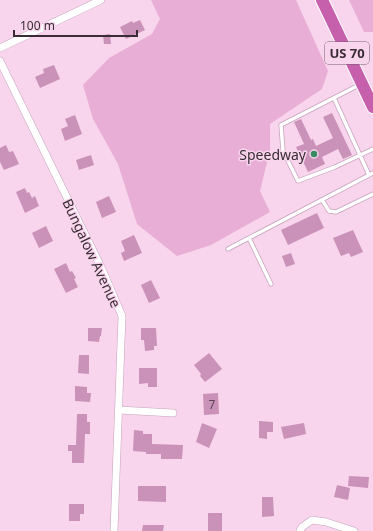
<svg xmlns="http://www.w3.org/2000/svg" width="373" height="531" font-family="'Noto Sans',sans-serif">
<rect width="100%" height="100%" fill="#f8d5ec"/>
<!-- green -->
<path fill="#e8aed6" d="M151 0H296L328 71 322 89 270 124V150L260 191 270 212 211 245 177 256 137 224 118 164 93 119 83 85 109 58 152 34 160 19Z
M349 0H373V32H364Z"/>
<!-- building -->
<path fill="#ca91b9" d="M140 20 145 30 126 39 120 27 132 21 133 23Z
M110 34 111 44H104L103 35Z
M54 65 60 79 40 88 35 77 44 73 43 69Z
M332 113 352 155 343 159 338 149 322 157 325 164 308 172 296 147 304 144 294 122 301 119 311 140 313 139 316 146 333 138 323 117Z
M75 115 82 134 65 141 61 129 68 126 65 119Z
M6 145 9 152 13 151 19 164 4 170 0 162V148Z
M91 155 94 165 79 170 76 160Z
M25 188 27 193 29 192 32 198 35 196 39 206 25 213 16 192Z
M109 196 116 212 102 218 96 202Z
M317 213 324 228 288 245 281 230Z
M46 226 53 241 39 248 32 233Z
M353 230 363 252 351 257 349 253 341 256 333 238Z
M134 235 142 253 124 261 121 253 125 251 121 241Z
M291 253 295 264 286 267 282 256Z
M66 263 70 272 72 271 76 278 74 279 78 287 66 293 54 269Z
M151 280 160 298 149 303 141 285Z
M88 328H102L101 336H100L99 342 88 341Z
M141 328H156L157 346H154V350L145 351 144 340H141Z
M209 353 222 369 205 382 200 376 201 374 194 365Z
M79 355H89V374L78 373Z
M139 368H157V387H148V383L139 384Z
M75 386 87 387V393H91L90 402 75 401Z
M218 393 219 414 204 415 203 394Z
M77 414H87V422H90V434H85L84 463H72V451H68V445H76Z
M259 421 273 422V432H267V439L259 438Z
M202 423 217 429 209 448 196 442Z
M304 423 306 434 284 439 281 427Z
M134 430 143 431V434H152V444L183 445 182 459H161V454H146V452L133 451Z
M349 476 369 477 368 488 348 486Z
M337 485 350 488 348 500 334 497Z
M138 486H166V502L138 501Z
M262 497H273L274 516 262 517Z
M69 504H84V514H80V521H69Z
M208 513H222V531H208Z
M143 525H164L163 531H142Z"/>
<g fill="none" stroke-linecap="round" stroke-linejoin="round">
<defs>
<path id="lane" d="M361 84 281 125 283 151 298 181 335 167 373 149
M334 98 369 175
M322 200 329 211 336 212 373 194
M249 238 271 284
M228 249 373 173"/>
<path id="street" d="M0 48 101 0
M0 61 101 267 122 316 114 531
M119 410 173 413
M300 531 302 527 312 520 326 522 354 531"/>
<path id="highway" d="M322 0 373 107"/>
</defs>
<!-- lane casing -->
<use href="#lane" stroke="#c4a3b9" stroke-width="5"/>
<!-- street casing -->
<use href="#street" stroke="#c4a3b9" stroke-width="8"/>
<!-- highway casing -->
<use href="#highway" stroke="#fff" stroke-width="14"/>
<!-- lane -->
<use href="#lane" stroke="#fff" stroke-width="3.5"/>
<!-- street -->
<use href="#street" stroke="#fff" stroke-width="7"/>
<!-- highway -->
<use href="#highway" stroke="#c65fac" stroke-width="12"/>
</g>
<!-- markers -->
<circle fill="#368c60" stroke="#f8d5ec" stroke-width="1.5" cx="314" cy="154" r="4"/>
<g text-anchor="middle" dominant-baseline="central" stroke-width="3" stroke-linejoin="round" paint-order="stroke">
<!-- number labels -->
<g font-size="12" fill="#5d4556">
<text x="212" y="404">7</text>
</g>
<!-- shield labels -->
<rect fill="#f8d5ec" stroke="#725f6c" stroke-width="1" x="325" y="42" width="44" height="22" rx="3"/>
<g font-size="13" font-weight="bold" fill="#392c35">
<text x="347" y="53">US 70</text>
</g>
<!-- poi labels -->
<g font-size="14" fill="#392c35" stroke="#f8d5ec" text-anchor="end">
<text x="306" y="154">Speedway</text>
</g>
<!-- street labels -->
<g font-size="14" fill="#392c35" stroke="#f8d5ec">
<text transform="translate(92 253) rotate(65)">Bungalow Avenue</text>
</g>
</g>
<!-- scale -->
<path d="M14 30v6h123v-6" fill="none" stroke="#392c35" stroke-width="2"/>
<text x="20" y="30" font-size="12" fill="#392c35" stroke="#f8d5ec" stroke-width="3" paint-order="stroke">100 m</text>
</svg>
